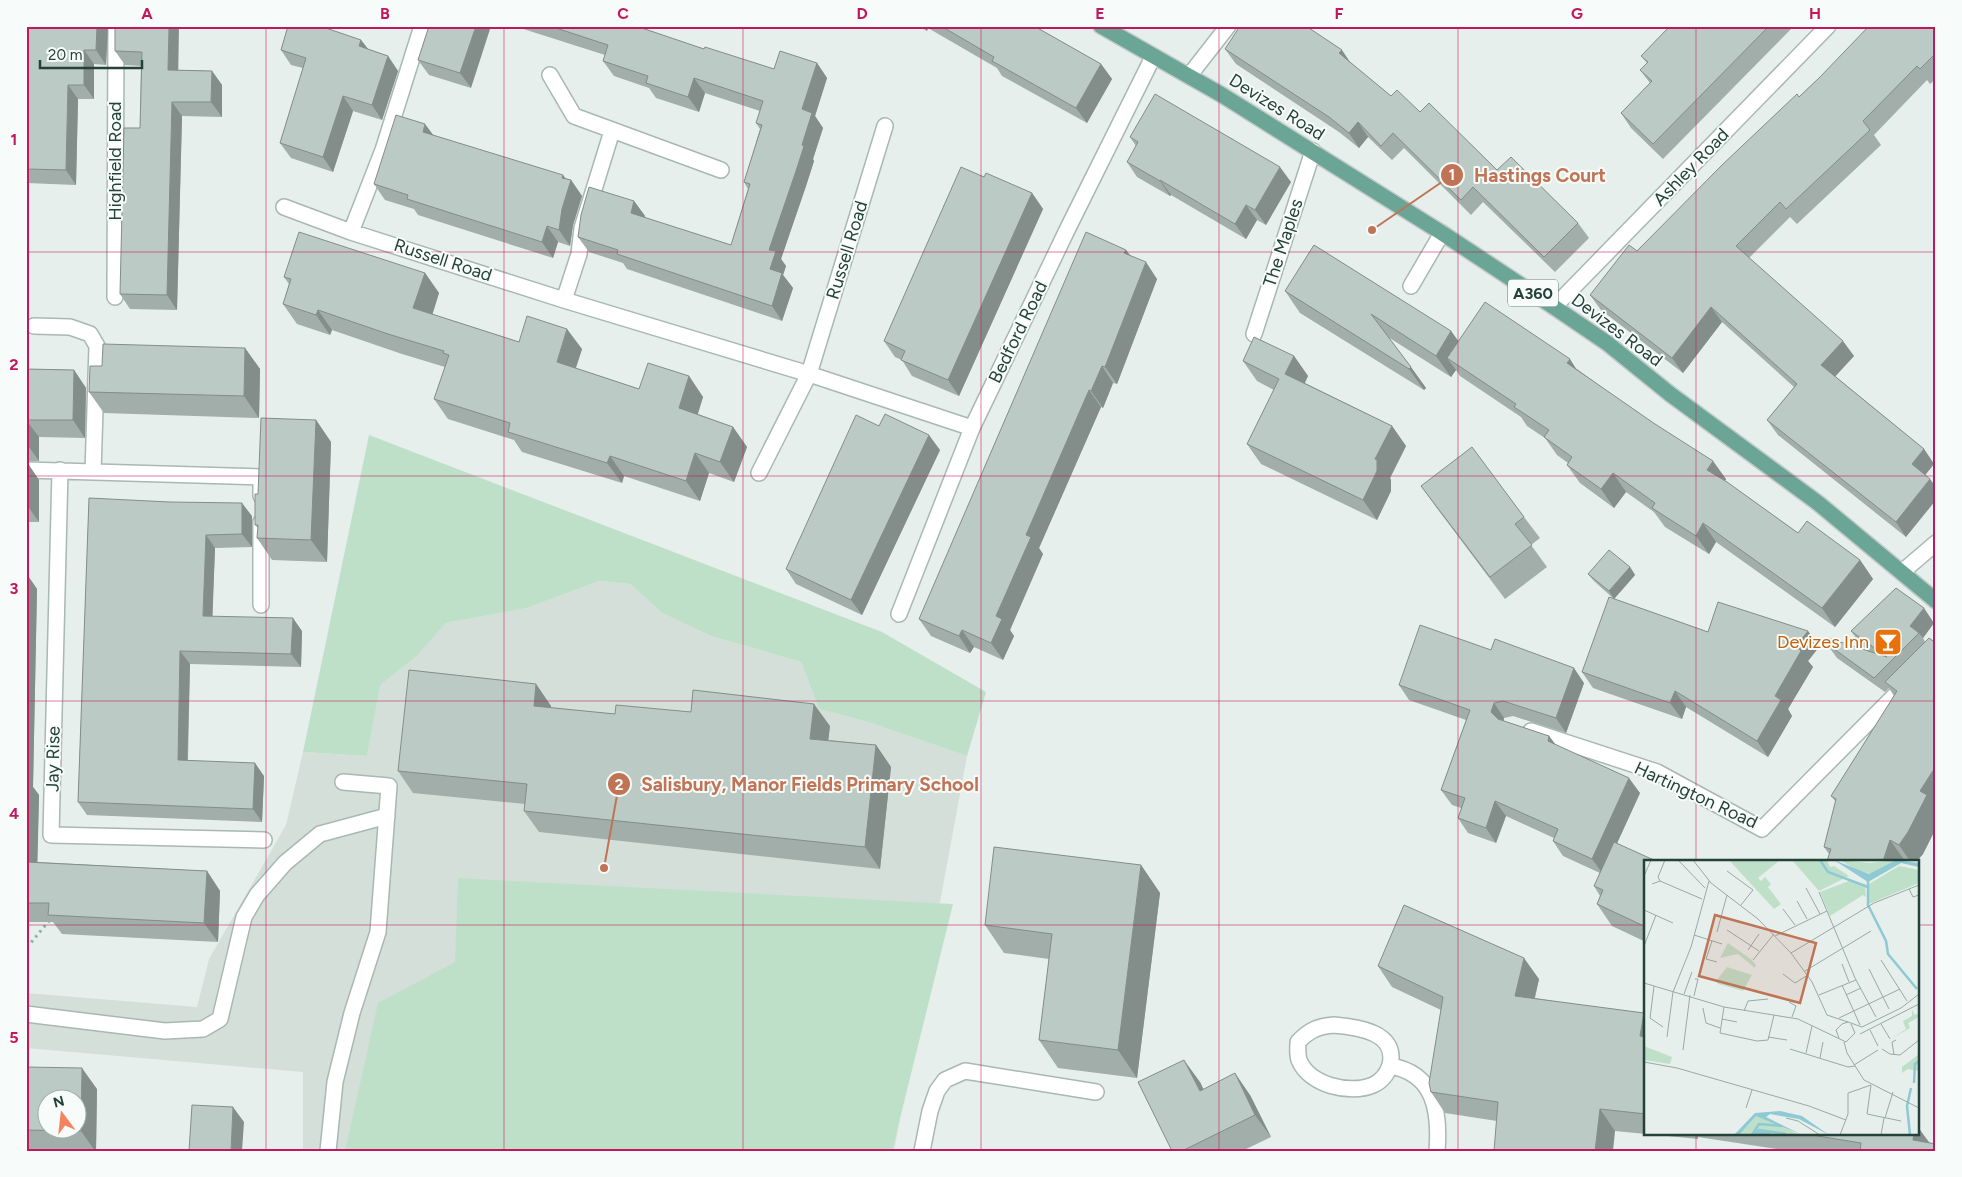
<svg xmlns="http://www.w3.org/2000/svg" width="1962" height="1177" font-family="Figtree,sans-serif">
<rect width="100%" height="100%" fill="#e6efeb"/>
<!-- built -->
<path fill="#d4dfda" d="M599 581 630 584 662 613 711 636 801 662 819 709 868 722 967 756 894 1151H303V1072L26 1048V993L197 1007 209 959 286 825 303 752 367 756 379 685 417 656 446 623 527 608Z"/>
<!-- green -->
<path fill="#bfe0c8" d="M369 435 882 632 986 692 967 756 868 722 819 709 801 662 711 636 662 613 630 584 599 581 527 608 446 623 417 656 380 685 367 756 303 752Z
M458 878 953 904 892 1151H345L378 1003 455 962Z"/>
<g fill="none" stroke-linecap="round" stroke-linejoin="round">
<defs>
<path id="minor" d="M550 75 574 116 721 170
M1189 76 1228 26
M284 207 351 232 564 300 809 374 972 428
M351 232 383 150 422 26
M1411 286 1442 233
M115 297 116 26
M564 300 579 254 582 228 612 131
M1554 307 1828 26
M34 326 70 327 90 334 97 346 93 472
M1254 334 1313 151
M26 470 261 477V496
M60 470 51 835 264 840
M759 473 809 374 885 126
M261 522V605
M1902 572 1936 543
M899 614 972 428 1068 228 1153 57
M1531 731 1657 772 1762 829 1936 654
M26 1014 165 1031 203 1029 220 1019 244 917 257 895 285 863 320 834 387 816
M1334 1025C1357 1027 1398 1032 1390 1065 1387 1075 1382 1081 1373 1085 1350 1095 1309 1085 1299 1060 1297 1054 1298 1048 1298 1042 1309 1030 1319 1026 1334 1025Z
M1390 1066C1435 1073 1440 1112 1437 1151
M328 1151 335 1082 352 1013 378 932 389 786 343 782
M922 1151 930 1111 937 1091 945 1080 965 1071 1096 1092"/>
<path id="major" d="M1101 26 1222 95 1442 233 1554 307 1607 343 1670 394 1818 503 1936 601"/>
</defs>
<!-- minor casing -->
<use href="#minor" stroke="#a8b8b2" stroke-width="18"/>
<!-- major casing -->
<use href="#major" stroke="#c2cac8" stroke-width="18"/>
<!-- path -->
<path stroke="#86b3a5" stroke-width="3" stroke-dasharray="2.5 4" stroke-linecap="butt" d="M26 945H29L49 921"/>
<!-- minor -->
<use href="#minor" stroke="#fff" stroke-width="15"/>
<!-- major -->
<use href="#major" stroke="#6aa596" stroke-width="15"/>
</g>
<!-- wall -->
<path fill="#a1aea9" d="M26 26H108L106 65 94 64V99H78L76 185 26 183Z
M115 26 178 70 212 71 222 85V117L182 116 177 310 130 309 120 294 140 128 141 66 125 65 115 51Z
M288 26H328L330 30 361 40 368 49 388 56 398 71 382 120 353 111 333 172 291 158 280 143 303 68 291 65 281 50Z
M429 26 471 88 429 75 418 60Z
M514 26H636L704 49 774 69 817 63 827 78 815 116 823 128 813 159 814 161 806 186 781 259 786 266 783 275 793 288 782 321 627 269 623 263 589 252 578 237 634 201 645 216 644 218 731 245 748 189 744 182 760 129 756 123 760 111 705 93 699 112 656 98 649 88 614 76 603 61 605 55Z
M918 26H1034L1101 64 1112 79 1087 123 1002 76 997 68 928 28 927 31Z
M1670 26H1794L1663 159 1631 128 1621 113 1650 83 1640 70 1647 63 1641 56Z
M1936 26V79L1930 84 1927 80 1874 135 1881 145 1797 224 1790 217 1749 258 1854 356 1835 376 1924 449 1934 464 1925 475 1906 537 1778 435 1767 420 1794 387 1722 322 1683 373 1601 310 1590 295 1820 77Z
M1225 49 1351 63 1391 96 1420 112 1497 170 1578 223 1589 238 1555 272 1483 202 1471 215 1404 148 1392 160 1368 137 1359 148 1339 132 1236 64Z
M433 135 571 180 582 196 573 225 570 246 558 242 553 258 418 215 414 209 385 200 374 184Z
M1130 137 1291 182 1266 225 1257 220 1246 239 1171 195 1170 196 1137 177 1127 162 1136 146Z
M984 177 1032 193 1043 209 959 396 912 376 902 360 895 357 884 341Z
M1126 250 1130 255 1157 279 1117 384 1113 383 1103 408 1101 407 1039 548 1043 554 1010 630 1014 636 1003 660 974 647 970 653 931 636 919 619Z
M425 273 439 293 432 314 519 342 582 349 576 368 639 389 689 376 703 397 698 414 733 427 747 447 734 482 709 473 700 501 624 476 622 483 522 452 514 440 448 419 434 399 445 367 402 354 332 330 330 335 297 324 283 304 289 284 284 277Z
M1285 291 1451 331 1458 341 1577 369 1726 479 1725 481 1798 533 1860 560 1873 579 1835 627 1716 542 1709 554 1665 527 1654 512 1626 492 1614 508 1580 483 1567 465 1568 463 1557 455 1545 438 1527 426 1521 417 1460 376 1456 370 1451 377 1388 337 1426 388 1424 390 1300 313Z
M245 348 260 369 259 418 104 413 89 392 102 366Z
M1294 356 1308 376 1305 383 1392 426 1406 446 1390 478 1391 480V491L1377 520 1261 464 1247 444 1274 390 1257 381 1243 361Z
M26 369 74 370 86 388 85 438 39 437V461H26Z
M316 420 331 442 327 562 272 560 257 538 258 528 255 525 258 494Z
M879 426 940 450 862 615 796 584 786 569Z
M26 462 39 480V522H26Z
M1421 486 1524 517 1540 538 1531 545 1547 567 1505 599 1436 507Z
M89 498 252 516V547L215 548 212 617 302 631 301 667 190 664 188 760 264 776 262 822 87 815 78 802Z
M1630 567 1635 575 1614 599 1708 632 1808 631 1819 647 1808 661 1813 667 1788 709 1792 716 1768 757 1686 707 1682 719 1593 688 1582 672 1614 599 1594 581 1588 574Z
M26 573 37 589 33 787 39 795 37 862 207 871 220 891 218 942 62 934 53 922H26Z
M1934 623 1923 638 1925 642 1936 643V828L1923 854 1917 861H1827L1829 854 1824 847 1836 802 1831 796 1894 696 1889 688 1885 692 1837 658 1826 643 1868 651 1862 646 1851 631Z
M1584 683 1566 733 1513 716 1504 718V721L1549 736 1556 745 1640 793 1617 843 1646 861V942L1612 926 1597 904 1600 896 1594 886 1600 873 1563 856 1553 841 1554 838 1506 816 1496 843 1468 833 1458 818 1461 808 1452 805 1441 790 1466 720 1409 700 1399 685Z
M536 684 551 706V708L615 714 830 726 828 740 876 745 891 767 880 869 539 832 524 811 525 804 413 793 398 771Z
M1141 865 1160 893 1137 1078 1058 1068 1039 1040 1049 959 1004 953 985 925Z
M1378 966 1539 979 1535 998 1646 1016V1133H1918L1929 1142 1936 1151H1789L1698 1137V1139L1615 1131 1497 1121 1445 1113 1431 1092 1441 1010 1392 987Z
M26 1067 97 1089 96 1151H26Z
M1200 1082 1203 1089 1250 1095 1271 1137 1242 1151H1172Z"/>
<!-- shaded-wall -->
<path fill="#838d89" d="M97 26H108L106 65 96 50Z
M169 26H179L178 84 168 70Z
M318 26H328L331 30Z
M476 26H491L471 88 460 73Z
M923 26H927L928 28 927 31Z
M361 40 372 54 359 46Z
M84 50 94 64V99L84 85Z
M1342 50 1352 65 1339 53Z
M388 56 398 71 382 120 372 105Z
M817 63 827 78 815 116 823 128 813 159 814 161 806 186 781 259 786 266 783 275 793 288 782 321 772 306 769 250 802 145V109Z
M1101 64 1112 79 1087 123 1076 108Z
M212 71 222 85V117L211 102Z
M694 78 705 93 699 112 688 97Z
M68 85 78 99 76 185 66 170Z
M343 96 353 111 333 172 323 157Z
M172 102 182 116 177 310 167 295Z
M1358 122 1368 137 1359 148 1349 133Z
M425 124 437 140 423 132Z
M1280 167 1291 182 1266 225 1255 210Z
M563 175 570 184 571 180 582 196 573 225 570 246 559 230 562 178Z
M1160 180 1171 195 1170 196 1160 181Z
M1032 193 1043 209 959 396 948 380Z
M634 201 645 216 641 228 631 213Z
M1246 205 1257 220 1246 239 1235 224Z
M547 226 558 242 553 258 542 242Z
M1126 250 1138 266 1124 253Z
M1146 262 1157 279 1117 384 1105 367Z
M425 273 439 293 428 329 413 308Z
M1711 307 1722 322 1683 373 1672 358Z
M318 310 332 330 330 335 316 315Z
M567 329 582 349 571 382 557 362Z
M1451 331 1467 353 1447 358 1456 370 1451 377 1436 356Z
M1843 341 1854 356 1832 380 1821 365Z
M245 348 260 369 259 418 244 396Z
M1294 356 1308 376 1299 394 1285 374Z
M1570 359 1582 378 1567 363Z
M1102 366 1113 383 1103 408 1091 391Z
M1411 367 1426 388 1424 390 1409 369Z
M74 370 86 388 85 438 73 420Z
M689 376 703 397 693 428 679 408Z
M1089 390 1101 407 1039 548 1043 554 1010 630 1014 636 1003 660 991 643 996 616 1026 535Z
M26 420 39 437V461L27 444Z
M316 420 331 442 327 562 311 540Z
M1392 426 1406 446 1390 478 1391 480V491L1377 520 1363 500 1375 459Z
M733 427 747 447 734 482 720 462Z
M929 435 940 450 862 615 851 600Z
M1924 449 1934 464 1922 479 1912 464Z
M695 453 709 473 700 501 686 481Z
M610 456 624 476 622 483 607 463Z
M1713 461 1726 479 1720 488 1707 470Z
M27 462 39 480V522L27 505Z
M1613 473 1626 492 1614 508 1601 489Z
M1930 479 1936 487V500L1906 537 1896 522Z
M242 503 252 516V547L242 534Z
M1703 523 1716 542 1709 554 1696 536Z
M206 535 215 548 212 630 203 616Z
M1860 560 1873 579 1835 627 1822 608Z
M1630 567 1635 575 1614 599 1609 591Z
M26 573 37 589 33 787 39 795 37 881 26 866Z
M1924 608 1934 623 1923 638 1919 633 1910 626Z
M293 618 302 631 301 667 291 654Z
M962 630 974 647 970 653 959 636Z
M1808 631 1819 647 1808 661 1813 667 1788 709 1792 716 1768 757 1757 741 1796 646Z
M180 651 190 664 187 773 178 760Z
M1574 668 1584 683 1566 733 1556 718Z
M536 684 551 706 549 728 534 706Z
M1675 691 1686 707 1682 719 1670 703Z
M1494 703 1504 718 1502 726 1491 712Z
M814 704 830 726 826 760 810 739Z
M1549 736 1560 751 1548 741Z
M876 745 891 767 880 869 865 847Z
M255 763 264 776 262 822 253 809Z
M1936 766V828L1923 854 1917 861H1910L1899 845 1920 791Z
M1629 778 1640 793 1603 874 1592 859Z
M1495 801 1506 816 1496 843 1486 828Z
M1890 840 1905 861H1883Z
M1141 865 1160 893 1137 1078 1118 1050Z
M207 871 220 891 218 942 204 923Z
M1524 958 1539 979 1530 1017 1515 996Z
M1644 1013 1646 1016V1045L1640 1036Z
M1184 1060 1200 1082 1215 1113 1200 1091Z
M82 1068 97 1089 96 1151H95L81 1131Z
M1235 1073 1250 1095 1271 1137 1255 1115Z
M233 1107 244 1122 242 1151H231Z
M1600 1109 1615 1131 1613 1151H1595Z
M1918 1127 1931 1145 1913 1140 1914 1133H1918Z
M1694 1133H1696L1698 1137V1139Z"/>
<!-- building -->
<path fill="#bbcac4" stroke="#838d89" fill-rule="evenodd" d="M26 26H97L96 50H84V85H68L66 170 26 169Z
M115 26H169L168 70 212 71 211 102H172L167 295 120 294 124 128H140L142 52 115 51Z
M288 26H320L361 40 359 46 388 56 372 105 343 96 323 157 280 143 306 58 281 50Z
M429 26H476L460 73 418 60Z
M550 26H636L704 49 705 47 774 69 780 51 817 63 802 109 812 113 802 145 804 146 796 171 769 250 776 251 770 269 782 273 772 306 617 254 618 250 578 237 581 215 589 187 634 201 631 213 731 245 750 184 744 182 762 125 756 123 763 101 694 78 688 97 646 83 648 76 603 61 608 45Z
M941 26H1034L1101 64 1076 108 992 61 994 57Z
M1240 26H1306L1342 50 1339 53 1391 96 1397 90 1420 112 1429 103 1497 170 1511 157 1578 223 1544 257 1473 187 1461 200 1393 133 1381 146 1358 122 1349 133 1329 117 1225 49Z
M1670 26H1769L1653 144 1621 113 1652 81 1640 70 1648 62 1641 56Z
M1869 26H1936V53L1920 69 1917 66 1863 121 1870 130 1786 209 1780 202 1736 246 1843 341 1821 365 1924 449 1912 464 1930 479 1896 522 1767 420 1797 384 1711 307 1672 358 1590 295 1629 245 1637 251 1722 165 1797 94 1799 97 1820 77Z
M1155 94 1280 167 1255 210 1246 205 1235 224 1160 180V181L1127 162 1138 142 1130 137Z
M396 115 425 124 423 132 563 175 562 178 571 180 562 209 559 230 547 226 542 242 407 199 408 195 374 184Z
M961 167 984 177 986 173 1032 193 948 380 901 360 905 351 884 341Z
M299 232 425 273 413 308 519 342 527 316 567 329 557 362 639 389 648 363 689 376 679 408 733 427 720 462 695 453 686 481 610 456 607 463 508 432 510 423 434 399 449 355 443 353 444 351 388 334 318 310 316 315 283 304 291 279 284 277Z
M1086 232 1126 250 1124 253 1146 262 1105 367 1102 366 1091 391 1089 390 1026 535 1031 537 996 616 1002 619 991 643 962 630 959 636 919 619Z
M1314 245 1451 331 1436 356 1371 314 1411 367 1409 369 1285 291Z
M1485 302 1570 359 1567 363 1655 424 1713 461 1707 470 1727 482 1798 533 1807 521 1860 560 1822 608 1703 523 1696 536 1652 508 1655 503 1613 473 1601 489 1567 465 1572 457 1544 437 1549 430 1514 407 1516 404 1447 358Z
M1254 337 1294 356 1285 374 1392 426 1375 459 1377 460V471L1363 500 1247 444 1279 379 1243 361Z
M103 344 245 348 244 396 89 392 90 366H102Z
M26 369 74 370 73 420H26L27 444H26Z
M885 414 929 435 851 600 786 569 856 415 879 426Z
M261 418 316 420 311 540 257 538 258 525H255V494H258Z
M1472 447 1524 517 1515 524 1532 545 1490 577 1421 486Z
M26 462H27V505H26Z
M89 498 170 502 242 503V534L206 535 203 616 293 618 291 654 180 651 178 760 255 763 253 809 78 802Z
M1609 550 1630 567 1609 591 1588 574Z
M1896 588 1924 608 1910 626 1919 633 1874 678 1826 643 1828 638 1887 657 1851 631Z
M1609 597 1708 632 1718 602 1808 631 1796 646 1801 651 1775 696 1781 700 1757 741 1675 691 1670 703 1582 672Z
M1420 625 1491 650 1495 639 1574 668 1556 718 1503 701 1494 703 1491 712 1498 719 1549 736 1548 741 1629 778 1592 859 1553 841 1558 829 1495 801 1486 828 1458 818 1465 798 1441 790 1470 710 1399 685Z
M1929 638 1936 643V766L1920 791 1927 795 1908 832 1899 845 1890 840 1883 861H1827L1831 849 1824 847 1836 799 1831 796 1897 691 1885 682Z
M409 670 536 684 534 706 615 714 616 705 691 712 693 690 814 704 810 739 876 745 865 847 524 811 527 784 398 771Z
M1614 842 1656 861H1646V927L1597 904 1603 890 1594 886Z
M994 847 1141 865 1118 1050 1039 1040 1052 934 985 925Z
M26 862 207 871 204 923 48 915 49 903H26Z
M1404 905 1524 958 1515 996 1644 1013 1640 1036 1646 1037V1114L1600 1109 1595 1151H1494L1498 1102 1431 1092 1429 1083 1443 997 1378 966Z
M1184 1060 1200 1091 1235 1073 1255 1115 1182 1151H1172L1138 1082Z
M26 1067 82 1068 81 1131 26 1130ZM48 1100H78V1130H48Z
M192 1105 233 1107 231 1151H189Z
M1799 1133H1914L1913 1140 1936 1144V1151H1860L1861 1143Z"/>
<!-- grid -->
<path fill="none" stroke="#c2185b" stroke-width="1" stroke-opacity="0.55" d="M266 26V1151M504 26V1151M743 26V1151M981 26V1151M1219 26V1151M1458 26V1151M1696 26V861M26 252H1936M26 476H1936M26 701H1936M26 925H1646M1918 925H1936M1696 1133V1151"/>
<!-- icons -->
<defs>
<symbol id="bar-square" viewBox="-11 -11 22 22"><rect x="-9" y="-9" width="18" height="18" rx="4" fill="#e8710a" stroke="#f7fbf9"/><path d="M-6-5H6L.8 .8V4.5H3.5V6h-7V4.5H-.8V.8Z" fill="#fff"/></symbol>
</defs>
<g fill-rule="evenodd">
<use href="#bar-square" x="1872" y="626" width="32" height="32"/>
</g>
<g text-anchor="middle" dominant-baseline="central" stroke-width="4" stroke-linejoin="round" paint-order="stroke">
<!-- shield labels -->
<rect fill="#f7fbf9" stroke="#637a73" stroke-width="1" x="1508" y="279.5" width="50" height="27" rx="4"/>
<g font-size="16" font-weight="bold" fill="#24423a">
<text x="1533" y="293">A360</text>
</g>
<!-- street labels -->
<g font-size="18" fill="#24423a" stroke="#f7fbf9">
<text transform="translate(1277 107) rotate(32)">Devizes Road</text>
<text transform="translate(115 161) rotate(-90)">Highfield Road</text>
<text transform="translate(1691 167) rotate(-46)">Ashley Road</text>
<text transform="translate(1283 243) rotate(-72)">The Maples</text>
<text transform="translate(847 250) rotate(-73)">Russell Road</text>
<text transform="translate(443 260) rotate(18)">Russell Road</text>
<text transform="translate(1617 330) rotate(37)">Devizes Road</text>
<text transform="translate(1018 332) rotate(-64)">Bedford Road</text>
<text transform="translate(53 759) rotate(-89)">Jay Rise</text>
<text transform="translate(1696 795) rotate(25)">Hartington Road</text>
</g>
<!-- food labels -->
<g font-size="18" fill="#c56008" stroke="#f7fbf9" text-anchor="end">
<text x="1869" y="642">Devizes Inn</text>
</g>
</g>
<!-- overview -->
<g transform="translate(1644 860)">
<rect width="275" height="275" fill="#e6efeb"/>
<path d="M85 0H136L114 18 117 21 121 17 127 24 124 27 137 44 130 49ZM148 0H183L186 7 190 6 205 16 175 31ZM196 0 226 3 252 0 227 14 211 9ZM255 6 275 10V23L225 44V24ZM205 21 221 24 222 37 219 35 186 56 176 32ZM84 83 108 100 112 105 111 108 94 94 76 98ZM83 107 108 115 99 131 74 124 72 121ZM268 150 271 155 275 153V157L264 163 266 168 247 179 262 169 259 161 268 156ZM0 186 28 197 26 204 0 200ZM275 194V211L264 209 258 213V207ZM112 256 120 257 155 275H95Z" fill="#bfe0c8"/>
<path d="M190 0 225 14 252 0 275 3V7L257 3 224 22ZM136 251 158 256 185 275 155 259 126 254 122 257 158 275 112 256 95 275H90L111 253Z" fill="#8ec9d4"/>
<path fill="none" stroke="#8ec9d4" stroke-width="2.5" d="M176 0 184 12 224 27M224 20V45L242 81 244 94 273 129M270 223 271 204 275 201M122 273H114L127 274M108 275 115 264 138 266M110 275 115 270 142 274M266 275 263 246 267 228"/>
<path fill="none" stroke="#98aaa4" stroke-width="1" d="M34 0 61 28M49 0 67 23 114 59 147 93 168 122 183 155 204 162M83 11 109 30 97 45M0 16 7 0M16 21 14 17 21 0M8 24 16 21 58 39M162 28 176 54M265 29 269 37 275 35M175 32 211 118 232 157M153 41 163 59M139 49 151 65M0 50 29 63M83 70 115 91M73 72 83 35M50 75 78 84M131 76 183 51M68 81 62 99 73 102M0 86 12 55M104 90 115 74M147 93 230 43 275 25M109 100 130 74M237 100 263 141M198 104 205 122M225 109 245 149M161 111 227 71M139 114 151 123 164 115M0 123 80 147 154 159 202 182 211 173 207 164M198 125 216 165M10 126 6 158 19 167M40 134 48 112M175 135 212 120M202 135 217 128M50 136 54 119H51M145 142 152 146 148 157M80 147 76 173 113 181 124 180 130 155M59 148 62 163 76 168M100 151 104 141 124 139M195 158 256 129M78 159 93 162M237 164 246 179M226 170 234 186M216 174 275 144M23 177 29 132 47 87 65 21M124 177 143 180M195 178 192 170 198 164 204 162 218 167 257 148 275 134M200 182 203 193 220 220 275 248M146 189 204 207 211 206M238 189 246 194 256 195 275 180M39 190 46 135M162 193 168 166M250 195 248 182 252 180M176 198 179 182M0 202 33 208 165 246 202 260M210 205 234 190M227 225 223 254 257 261M102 248 108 230M142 258 154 261 176 275M241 258 249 232M196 275 204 254V233L227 225M237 275 240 258"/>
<path fill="#c07456" fill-opacity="0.15" stroke="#c07456" stroke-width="2.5" d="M71 55 172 83 156 143 55 116Z"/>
<rect width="275" height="275" fill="none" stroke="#24423a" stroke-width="2.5"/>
</g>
<!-- callouts -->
<path fill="none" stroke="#c07456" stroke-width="2" d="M1372 230L1452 175M604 868L619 784"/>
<g fill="#c07456" stroke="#f7fbf9" stroke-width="2">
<circle cx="1372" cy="230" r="5"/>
<circle cx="604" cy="868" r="5"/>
<circle cx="1452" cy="175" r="12"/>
<circle cx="619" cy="784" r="12"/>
</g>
<g font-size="15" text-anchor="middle" font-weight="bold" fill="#fff">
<text x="1452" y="180">1</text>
<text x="619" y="790">2</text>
</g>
<g font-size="19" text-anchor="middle" font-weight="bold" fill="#c07456" stroke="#f7fbf9" stroke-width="4" stroke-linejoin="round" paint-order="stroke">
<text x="1540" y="182">Hastings Court</text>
<text x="810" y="791">Salisbury, Manor Fields Primary School</text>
</g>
<!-- border -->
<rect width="1962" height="1177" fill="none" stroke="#f7fbf9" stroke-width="55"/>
<!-- north arrow -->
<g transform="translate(62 1114) rotate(345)"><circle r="24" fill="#f7fbf9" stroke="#a3b1ad"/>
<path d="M0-4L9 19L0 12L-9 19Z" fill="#f4845f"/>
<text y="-8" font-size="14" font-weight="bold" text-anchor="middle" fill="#24423a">N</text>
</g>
<!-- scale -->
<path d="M40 60v8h102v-8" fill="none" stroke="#24423a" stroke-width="2.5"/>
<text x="48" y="60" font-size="15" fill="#24423a" stroke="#f7fbf9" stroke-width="4" paint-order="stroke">20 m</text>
<rect x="28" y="28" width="1906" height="1122" fill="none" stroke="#c2185b" stroke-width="2"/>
<g font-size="16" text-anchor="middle" font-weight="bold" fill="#c2185b">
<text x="147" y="19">A</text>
<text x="385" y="19">B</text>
<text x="623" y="19">C</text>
<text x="862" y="19">D</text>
<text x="1100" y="19">E</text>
<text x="1339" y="19">F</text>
<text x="1577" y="19">G</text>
<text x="1815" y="19">H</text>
<text x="14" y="145">1</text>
<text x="14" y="370">2</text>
<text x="14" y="594">3</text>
<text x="14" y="819">4</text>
<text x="14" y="1043">5</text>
</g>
</svg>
